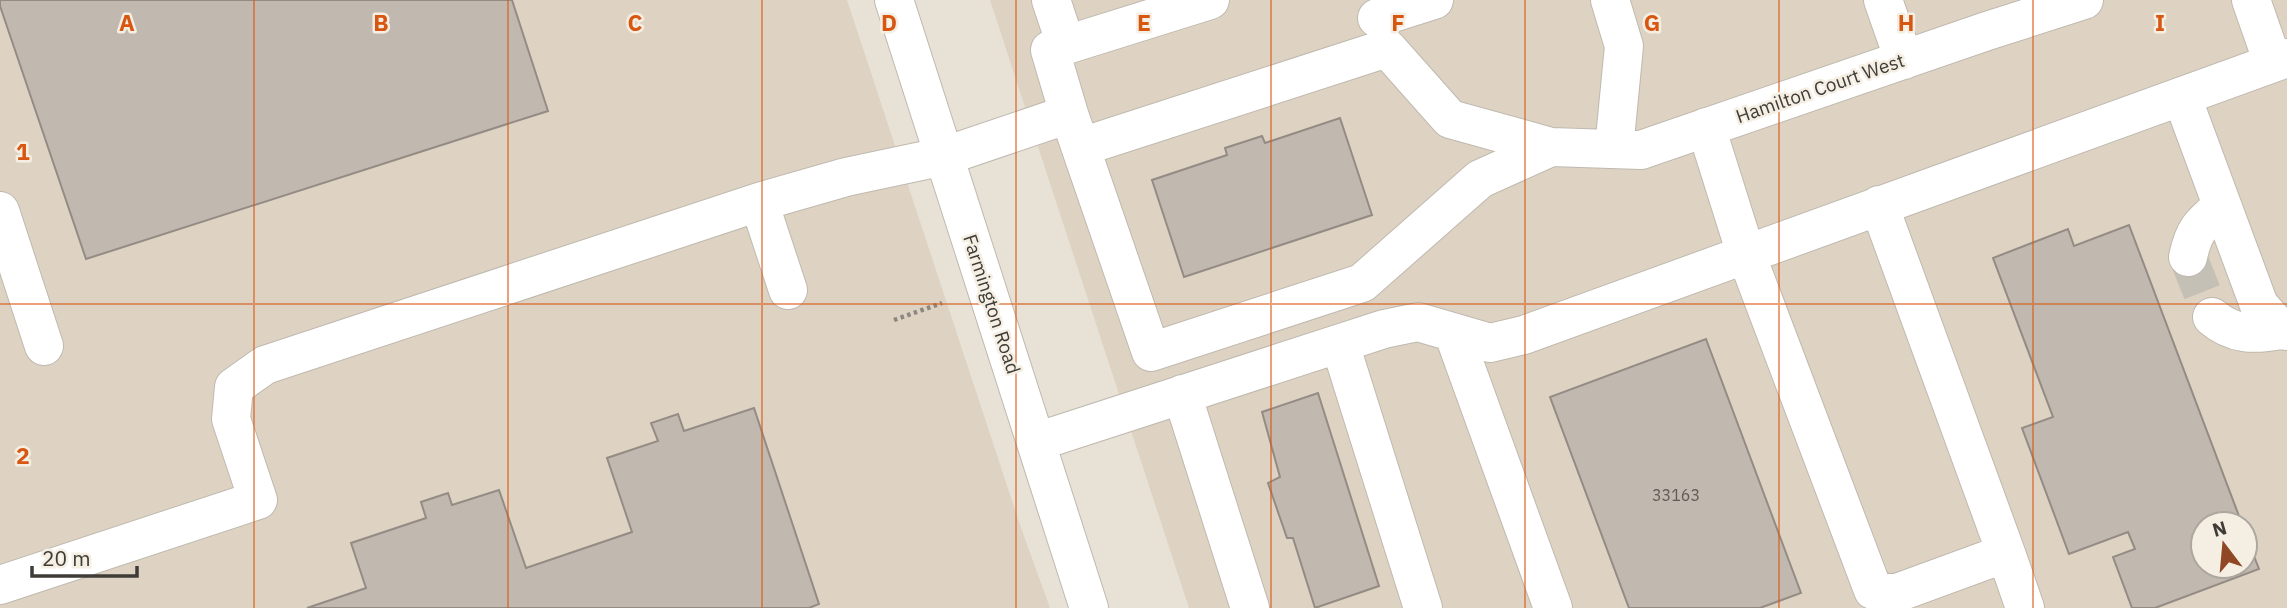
<svg xmlns="http://www.w3.org/2000/svg" width="2287" height="608" font-family="'IBM Plex Sans',sans-serif">
<rect width="100%" height="100%" fill="#e7e1d6"/>
<!-- built -->
<path fill="#ded3c3" fill-rule="evenodd" d="M0 0H847L1020 525 1050 608H0Z
M990 0H2287V608H1189ZM2203 524H2245V566H2203Z"/>
<!-- building -->
<path fill="#c1b8b0" stroke="#948c84" stroke-width="2" d="M0 0H512L548 111 86 259 0 6Z
M1340 118 1372 215 1184 277 1152 180 1227 155 1225 148 1262 136 1265 143Z
M2129 225 2242 524H2203V566H2245V533L2259 569 2155 608H2132L2113 557 2135 549 2128 532 2069 554 2022 428 2053 417 1993 258 2068 229 2074 246Z
M1706 339 1801 593 1760 608H1629L1550 397Z
M1318 393 1379 586 1315 608 1293 538H1287L1268 483 1280 477 1262 412Z
M754 408 819 604 809 608H307L366 588 351 543 426 518 421 502 448 493 452 505 499 490 526 568 632 532 607 458 658 441 651 423 678 414 684 431Z"/>
<g fill="none" stroke-linecap="round" stroke-linejoin="round">
<!-- minor-tunnel -->
<path stroke="#c5c0b6" stroke-width="38" stroke-dasharray="38 19" stroke-linecap="butt" d="M2188 257 2212 317"/>
<defs>
<path id="minor" d="M894 0 1089 608
M1051 0 1066 45
M1210 0 1050 50 1069 114 1151 352 1362 283 1480 179 1551 147
M1610 0 1624 46 1614 149
M1883 0 1904 60
M2251 0 2273 63
M1377 18 1434 0
M2182 97 2259 305 2281 330 2287 331
M1706 127 1746 254 1873 590 1894 594 2006 553 1879 205
M1081 147 1387 48 1450 119 1551 147 1641 150 1987 31 2084 0
M759 202 788 290
M0 211 44 346
M2188 257C2194 229 2201 224 2222 206
M2212 317C2233 335 2254 335 2281 330
M1453 332 1553 608
M1340 344 1423 608
M1182 394 1250 608
M1036 442 1384 329 1418 322 1490 343 1524 335 2287 58
M2006 553 2025 608
M0 585 258 500 231 419 234 387 265 365 759 202 846 177 945 156 1069 114"/>
</defs>
<!-- minor casing -->
<use href="#minor" stroke="#bfb9af" stroke-width="40"/>
<!-- path -->
<path stroke="#8c8881" stroke-width="4.5" stroke-dasharray="3.5 3.5" stroke-linecap="butt" d="M894 320 942 303"/>
<!-- minor -->
<use href="#minor" stroke="#fff" stroke-width="38"/>
</g>
<!-- grid -->
<path fill="none" stroke="#d75610" stroke-width="2" stroke-opacity="0.55" d="M254 0V608M508 0V608M762 0V608M1016 0V608M1271 0V608M1525 0V608M1779 0V608M2033 0V608M0 304H2287"/>
<g text-anchor="middle" dominant-baseline="central" stroke-width="5" stroke-linejoin="round" paint-order="stroke">
<!-- number labels -->
<g font-size="16" fill="#605b56">
<text x="1676" y="495">33163</text>
</g>
<!-- street labels -->
<g font-size="19" fill="#3f3c38" stroke="#f5eee3">
<text transform="translate(1820 88) rotate(-19)">Hamilton Court West</text>
<text transform="translate(992 304) rotate(72)">Farmington Road</text>
</g>
</g>
<g font-size="23" text-anchor="middle" font-weight="bold" fill="#d75610" stroke="#f5eee3" stroke-width="5" stroke-linejoin="round" paint-order="stroke">
<text x="127" y="31">A</text>
<text x="381" y="31">B</text>
<text x="635" y="31">C</text>
<text x="889" y="31">D</text>
<text x="1144" y="31">E</text>
<text x="1398" y="31">F</text>
<text x="1652" y="31">G</text>
<text x="1906" y="31">H</text>
<text x="2160" y="31">I</text>
<text x="23" y="160">1</text>
<text x="23" y="464">2</text>
</g>
<!-- north arrow -->
<g transform="translate(2224 545) rotate(344)"><circle r="33" fill="#f5eee3" stroke="#aca79f" stroke-width="2"/>
<path d="M0-5L12 26L0 18L-12 26Z" fill="#8f4725"/>
<text y="-10" font-size="19" font-weight="bold" text-anchor="middle" fill="#3f3c38">N</text>
</g>
<!-- scale -->
<path d="M32 566v10h105v-10" fill="none" stroke="#3f3c38" stroke-width="3.5"/>
<text x="42" y="566" font-size="21" fill="#3f3c38" stroke="#f5eee3" stroke-width="5" paint-order="stroke">20 m</text>
</svg>
